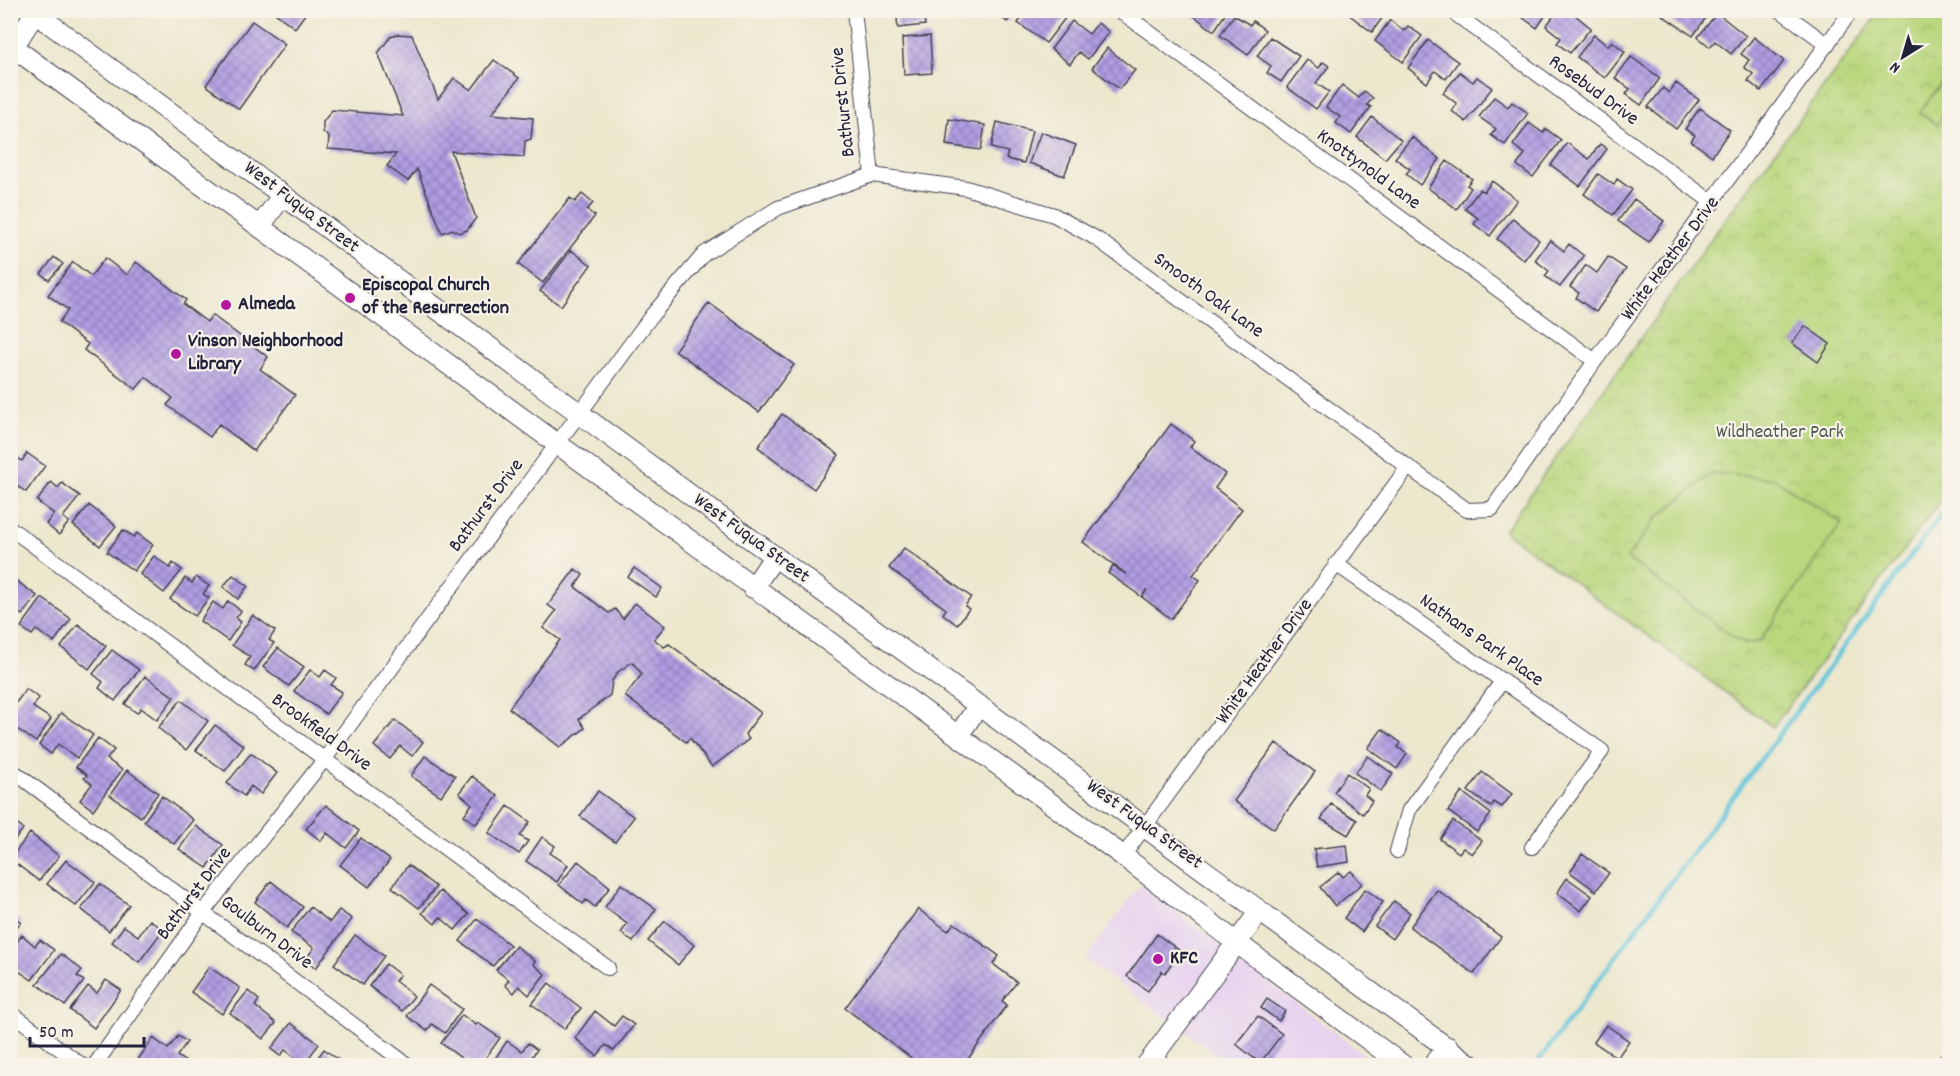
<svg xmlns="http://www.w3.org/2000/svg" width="1960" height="1076" font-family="Dekko,sans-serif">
<defs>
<pattern id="park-crowns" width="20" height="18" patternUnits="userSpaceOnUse" patternTransform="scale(1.5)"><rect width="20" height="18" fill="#b9d77d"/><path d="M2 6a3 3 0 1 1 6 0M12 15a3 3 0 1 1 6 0" fill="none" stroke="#9fb86d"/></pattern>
<pattern id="building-cross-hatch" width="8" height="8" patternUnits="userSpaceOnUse" patternTransform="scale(1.5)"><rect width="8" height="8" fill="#b09de3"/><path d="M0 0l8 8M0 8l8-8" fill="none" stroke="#8f80b9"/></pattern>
</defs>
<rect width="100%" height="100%" fill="#f7f3e8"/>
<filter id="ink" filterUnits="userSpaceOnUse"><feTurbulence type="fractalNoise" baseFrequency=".0167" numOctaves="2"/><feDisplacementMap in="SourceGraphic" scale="12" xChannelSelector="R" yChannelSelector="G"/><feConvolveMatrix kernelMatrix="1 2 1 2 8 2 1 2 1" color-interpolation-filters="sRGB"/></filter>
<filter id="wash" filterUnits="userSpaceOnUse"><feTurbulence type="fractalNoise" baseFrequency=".008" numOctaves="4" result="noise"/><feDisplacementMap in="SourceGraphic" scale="24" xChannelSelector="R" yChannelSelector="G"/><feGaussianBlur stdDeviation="1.35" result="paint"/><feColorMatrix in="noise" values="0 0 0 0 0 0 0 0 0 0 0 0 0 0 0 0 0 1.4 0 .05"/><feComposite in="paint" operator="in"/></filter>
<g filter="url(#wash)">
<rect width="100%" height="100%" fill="#ece7cd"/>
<!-- built -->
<path fill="#e7d2ef" d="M1141 884 1377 1065H1231L1085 959Z"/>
<!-- park -->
<path fill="url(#park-crowns)" stroke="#6e7c5c" stroke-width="1.5" d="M1880 11H1949V489L1773 727 1504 531 1718 229Z"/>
<!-- pitch -->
<path fill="#b9d77d" stroke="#6e7c5c" stroke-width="1.5" d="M1945 78 1949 82V108L1937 125 1920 112Z
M1713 473 1775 479 1842 523 1759 642 1745 644 1738 640 1627 558 1658 517Z"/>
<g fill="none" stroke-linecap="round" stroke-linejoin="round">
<!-- stream -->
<path stroke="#5dc4da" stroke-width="4.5" d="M1535 1066 1950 503"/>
</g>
<g id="blocks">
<!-- building -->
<path fill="url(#building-cross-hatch)" d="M128 10H152V13L130 17Z
M271 10H308L295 28Z
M896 10H923L925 25 898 28Z
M992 10H1016L1007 22Z
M1027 10H1046L1049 13 1050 10H1058L1066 17 1046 43 1018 23Z
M1186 10H1228L1214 31Z
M1343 10H1388L1372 32Z
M1527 10H1549L1537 28 1522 17Z
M1558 10H1569L1591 28 1570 53 1557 43 1561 38 1546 26Z
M1665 10H1693L1705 19 1693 36 1662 15Z
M1717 13 1746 36 1731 54 1715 41 1710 47 1698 37Z
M1234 15 1250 25 1253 21 1265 30 1248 55 1220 35Z
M1390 20 1404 31 1408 26 1422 36 1403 62 1375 41Z
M252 21 285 44 239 109 206 85Z
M1072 21 1089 34 1098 23 1109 32 1088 59 1079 52 1070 64 1051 49Z
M397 34 412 35 438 99 454 78 471 90 494 60 519 78 492 114 533 118 531 139 525 141 524 157 451 151 476 218 467 230 459 233 453 229 442 233 417 169 408 181 387 166 396 154 328 149 329 137 323 132V122L332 110 403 116 378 53 391 36Z
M1594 35 1608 46 1612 41 1625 52 1605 78 1577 57Z
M930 36 932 73 904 75 902 38Z
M1270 37 1299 56 1281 82 1267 73 1271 66 1257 56Z
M1754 37 1784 61 1761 91 1748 81 1753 74 1744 67 1749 60 1741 54Z
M1428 40 1458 62 1446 79 1435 71 1427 83 1408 68Z
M1107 48 1135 70 1119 89 1092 68Z
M1631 57 1660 78 1641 105 1626 94 1630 89 1615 78Z
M1307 60 1319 68 1323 62 1329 66 1316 83 1329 92 1316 109 1287 87Z
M1460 72 1473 82 1477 77 1492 88 1466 122 1452 111 1457 104 1443 93Z
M1676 83 1699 100 1676 129 1648 107 1663 88 1669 93Z
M1342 85 1359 98 1364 91 1373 98 1367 105 1371 107 1351 134 1336 123 1340 117 1326 107Z
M1494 97 1508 107 1512 102 1528 113 1505 145 1491 135 1496 129 1479 117Z
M1700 108 1730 130 1712 156 1691 141 1695 135 1685 129Z
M1372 117 1401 140 1385 159 1357 137Z
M949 119 985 125 981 150 946 145Z
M997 122 1032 131 1024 163 1006 159 1008 152 991 148Z
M1529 123 1543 133 1546 129 1561 140 1533 177 1517 165 1525 154 1513 145Z
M1041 132 1076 145 1064 176 1029 163Z
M1412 137 1440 159 1420 185 1406 174 1410 169 1395 158Z
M1567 143 1589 159 1600 144 1607 149 1580 186 1551 165Z
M1447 161 1472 179 1467 185 1471 188 1457 209 1428 188Z
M1598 174 1614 185 1617 179 1632 190 1613 215 1584 194Z
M1492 181 1517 200 1490 236 1474 224 1478 218 1465 209 1480 189 1484 192Z
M582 194 593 203 587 210 595 216 543 283 518 264 570 198 575 202Z
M1634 199 1664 221 1649 242 1618 221Z
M1513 218 1539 240 1524 260 1497 239Z
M1550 240 1564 251 1569 244 1584 256 1560 287 1545 276 1549 271 1535 260Z
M571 250 591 265 561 306 540 291Z
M54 257 63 264 49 280 41 274Z
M1608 257 1626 269 1596 312 1576 298 1579 293 1570 287 1586 265 1597 273Z
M105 258 127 275 136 262 186 300 183 304 207 322 212 315 268 357 260 369 295 395 254 451 219 424 210 437 167 405 173 398 146 377 136 389 84 350 88 344 59 322 68 310 48 295 73 262 91 276Z
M709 303 794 365 759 412 675 350Z
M1805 326 1830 344 1818 362 1792 343Z
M782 414 839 455 814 489 758 447Z
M1171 424 1194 441 1190 447 1225 474 1215 488 1242 509 1193 575 1200 580 1171 619 1142 597 1147 589 1142 597 1108 573 1113 566 1126 574 1083 542Z
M27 453 45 466 26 492 10 481V457L12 454 22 461Z
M51 482 58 488 62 483 80 496 63 517 69 522 59 535 46 524 54 514 37 501Z
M89 505 116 526 100 546 73 525Z
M123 530 134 537 137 533 153 545 134 571 107 552Z
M904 548 971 597 965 606 969 609 957 625 943 614 946 609 889 568Z
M154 556 170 568 173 563 182 570 164 593 140 574Z
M634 568 662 588 656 597 628 577Z
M575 569 583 575 575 587 609 613 615 609 623 619 635 603 665 626 654 639 664 647 669 644 761 713 745 734 749 739 712 767 690 738 686 742 625 696 642 674 632 662 618 672 612 681 610 695 579 719 585 728 560 747 509 708 560 640 543 628 556 611 548 605Z
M233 575 248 586 238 599 223 587Z
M10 576 37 596 22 615 10 606Z
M196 577 209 586 203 594 209 598 195 616 170 599 185 578 192 583Z
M42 598 71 619 54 642 36 630 32 635 21 627Z
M228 601 241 611 236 618 241 622 228 641 200 621 213 602 223 609Z
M253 615 275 631 269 640 274 643 254 671 245 665 250 657 232 645Z
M78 624 106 646 89 669 61 647Z
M278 648 304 667 289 686 263 667Z
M112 650 139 670 115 701 99 688 103 682 93 674Z
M310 670 320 677 325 670 336 678 331 685 342 692 326 714 294 691Z
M145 676 174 697 157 720 141 708 137 713 125 704Z
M26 689 39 698 33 707 51 719 36 742 10 724V711Z
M181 700 208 721 186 750 158 728Z
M61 713 93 735 77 758 58 744 51 754 39 745Z
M395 720 423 742 412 756 400 746 390 759 374 746Z
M215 725 244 746 225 771 196 750Z
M1382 729 1401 743 1398 747 1407 754 1397 769 1368 748Z
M98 738 114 750 107 759 122 770 93 810 80 800 92 784 84 778 87 775 76 767Z
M1276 743 1315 772 1274 829 1234 801Z
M251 753 277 773 261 794 251 786 244 796 227 783Z
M425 756 455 776 441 796 411 776Z
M1368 756 1393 774 1381 791 1355 773Z
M127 770 158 793 141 817 110 795Z
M1482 772 1512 794 1502 807 1494 802 1491 807 1468 791Z
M1347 773 1369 789 1365 795 1372 801 1363 814 1334 792Z
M472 776 498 796 476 824 464 815 472 804 459 793Z
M598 791 634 817 615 842 580 816Z
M1462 792 1491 814 1477 832 1448 811Z
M162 796 193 820 174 844 144 821Z
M1331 804 1357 820 1348 835 1321 819Z
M326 805 359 831 346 848 327 833 321 841 306 829Z
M508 806 530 822 520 836 528 841 519 854 489 833Z
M10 819 23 829 10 846Z
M1453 821 1482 841 1472 854 1463 848 1459 853 1440 839Z
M196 826 223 845 207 868 179 849Z
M30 833 59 856 39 881 10 859Z
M542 837 555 846 550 853 568 865 557 882 526 861Z
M361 838 390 860 369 887 340 865Z
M1347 845 1349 862 1317 867 1314 849Z
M1582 854 1609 873 1596 891 1570 872Z
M66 860 95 882 76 906 47 884Z
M578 861 610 887 595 907 586 900 583 904 559 885Z
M408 865 436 887 419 908 392 887Z
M1351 871 1362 884 1335 906 1320 887 1339 872 1343 877Z
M1567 878 1592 896 1581 911 1557 893Z
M271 881 303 907 287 928 255 902Z
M100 884 129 905 109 931 81 909Z
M621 884 656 909 633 942 621 933 627 924 605 907Z
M1365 889 1383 902 1362 932 1344 918Z
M1437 890 1501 937 1474 974 1410 927Z
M440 891 469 914 455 930 440 917 435 924 422 913Z
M1394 901 1410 913 1392 939 1375 926Z
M310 907 330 922 339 910 352 919 316 968 305 960 314 948 291 932Z
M918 909 948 931 954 923 999 956 993 964 1017 982 1002 1001 1007 1005 963 1066H922L845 1008Z
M10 914 21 922 10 936Z
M477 919 510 945 493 966 460 941Z
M150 920 163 930 139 962 112 942 124 926 138 936Z
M665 921 694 945 678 965 648 941Z
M1157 934 1180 951 1165 973 1162 971 1148 991 1127 976Z
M22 935 35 946 40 940 54 950 32 980 10 965V951Z
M355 935 384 956 363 985 334 964Z
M516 946 535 961 533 964 545 974 529 995 519 986 514 993 505 985 509 980 496 970Z
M61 954 82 970 77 976 84 981 65 1006 37 984Z
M386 964 400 975 395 981 414 996 402 1011 369 986Z
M209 967 240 988 222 1014 191 992Z
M106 980 121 990 94 1028 70 1010 88 986 97 993Z
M549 983 581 1008 564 1029 532 1004Z
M429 985 462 1009 445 1033 432 1024 427 1031 407 1016Z
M248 991 259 1000 255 1006 276 1023 263 1039 230 1013Z
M1267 999 1285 1011 1279 1021 1261 1008Z
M595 1011 614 1026 622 1016 634 1025 614 1051 606 1045 597 1056 575 1038Z
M462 1015 476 1025 478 1023 500 1038 480 1066H472L441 1043Z
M1258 1016 1282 1034 1260 1063 1236 1044Z
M291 1023 319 1044 304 1064 285 1050 280 1056 271 1049Z
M1606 1025 1629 1041 1617 1058 1594 1042Z
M178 1036 187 1042 177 1056 186 1062 184 1066H143L137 1061 153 1038 168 1049Z
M507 1041 522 1051 528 1043 537 1050 530 1059 539 1066H490Z
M324 1049 347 1066H312Z"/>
</g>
</g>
<g filter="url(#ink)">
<use href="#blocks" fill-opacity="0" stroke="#404051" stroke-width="1.5"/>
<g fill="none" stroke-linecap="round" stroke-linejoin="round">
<defs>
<path id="street" d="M854 10 872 175
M1119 10 1595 361
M1450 10 1713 203
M1780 10 1828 45
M10 528 608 968
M1336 564 1602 751 1532 847
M10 769 409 1066
M1397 851 1409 810 1503 680
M1123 856 1408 467
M10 1012 83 1066
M94 1066 204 911 324 760 652 315 704 254 778 208 872 175 966 188 1054 215 1097 239 1467 510 1492 509 1595 361 1852 10
M1941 1066 1950 1055"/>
<path id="secondary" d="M31 10 689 494 1472 1066
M10 45 1123 856 1237 943 1404 1066
M13 47 35 13
M260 226 283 195
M753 588 774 557
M958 736 979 705
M1146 1066 1260 911
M1433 1066 1448 1047"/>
</defs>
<!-- street casing -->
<use href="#street" stroke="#404051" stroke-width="16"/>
<!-- secondary casing -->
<use href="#secondary" stroke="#404051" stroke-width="22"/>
<!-- street -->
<use href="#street" stroke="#fff" stroke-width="14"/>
<!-- secondary -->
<use href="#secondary" stroke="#fff" stroke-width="20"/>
</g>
</g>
<!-- markers -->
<g fill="#b5179e" stroke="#f7f3e8" stroke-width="2">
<circle cx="350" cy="298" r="6"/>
<circle cx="226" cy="305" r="6"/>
<circle cx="176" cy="354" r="6"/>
<circle cx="1158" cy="959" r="6"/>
</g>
<g text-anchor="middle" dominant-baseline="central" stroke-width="4.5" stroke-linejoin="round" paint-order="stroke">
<!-- street labels -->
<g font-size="20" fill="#22223b" stroke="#f7f3e8">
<text transform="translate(1593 91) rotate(36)">Rosebud Drive</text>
<text transform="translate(844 102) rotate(-96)">Bathurst Drive</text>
<text transform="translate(1368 170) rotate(36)">Knottynold Lane</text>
<text transform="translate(301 208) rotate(37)">West Fuqua Street</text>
<text transform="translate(1671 259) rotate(-53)">White Heather Drive</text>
<text transform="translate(1208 296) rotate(36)">Smooth Oak Lane</text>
<text transform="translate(487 506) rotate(-53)">Bathurst Drive</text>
<text transform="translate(751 539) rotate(36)">West Fuqua Street</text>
<text transform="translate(1481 641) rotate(35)">Nathans Park Place</text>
<text transform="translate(1265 662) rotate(-54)">White Heather Drive</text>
<text transform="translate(321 733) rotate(36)">Brookfield Drive</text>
<text transform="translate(1144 825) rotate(36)">West Fuqua Street</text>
<text transform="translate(195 894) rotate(-53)">Bathurst Drive</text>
<text transform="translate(266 933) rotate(37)">Goulburn Drive</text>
</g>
<!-- poi labels -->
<g font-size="20" font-weight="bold" fill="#22223b" stroke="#f7f3e8" text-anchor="start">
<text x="362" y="286">Episcopal Church<tspan x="362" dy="23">of the Resurrection</tspan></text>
<text x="238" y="305">Almeda</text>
<text x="188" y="342">Vinson Neighborhood<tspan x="188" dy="23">Library</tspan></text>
<text x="1170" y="959">KFC</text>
</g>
<!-- park labels -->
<g font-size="20" fill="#4f584f" stroke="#f7f3e8">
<text x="1780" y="433">Wildheather Park</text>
</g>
</g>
<!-- margin -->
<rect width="1960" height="1076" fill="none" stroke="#f7f3e8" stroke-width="36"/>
<!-- north arrow -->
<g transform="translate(1903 57) rotate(217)" stroke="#f7f3e8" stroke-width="4.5" paint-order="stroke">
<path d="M0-4.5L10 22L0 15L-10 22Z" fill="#22223b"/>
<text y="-9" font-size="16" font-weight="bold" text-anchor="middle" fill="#22223b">N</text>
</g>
<!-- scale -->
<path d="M30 1037v9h114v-9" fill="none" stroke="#22223b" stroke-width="3"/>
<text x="39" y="1037" font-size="18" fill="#22223b" stroke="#f7f3e8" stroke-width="4.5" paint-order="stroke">50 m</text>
</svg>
